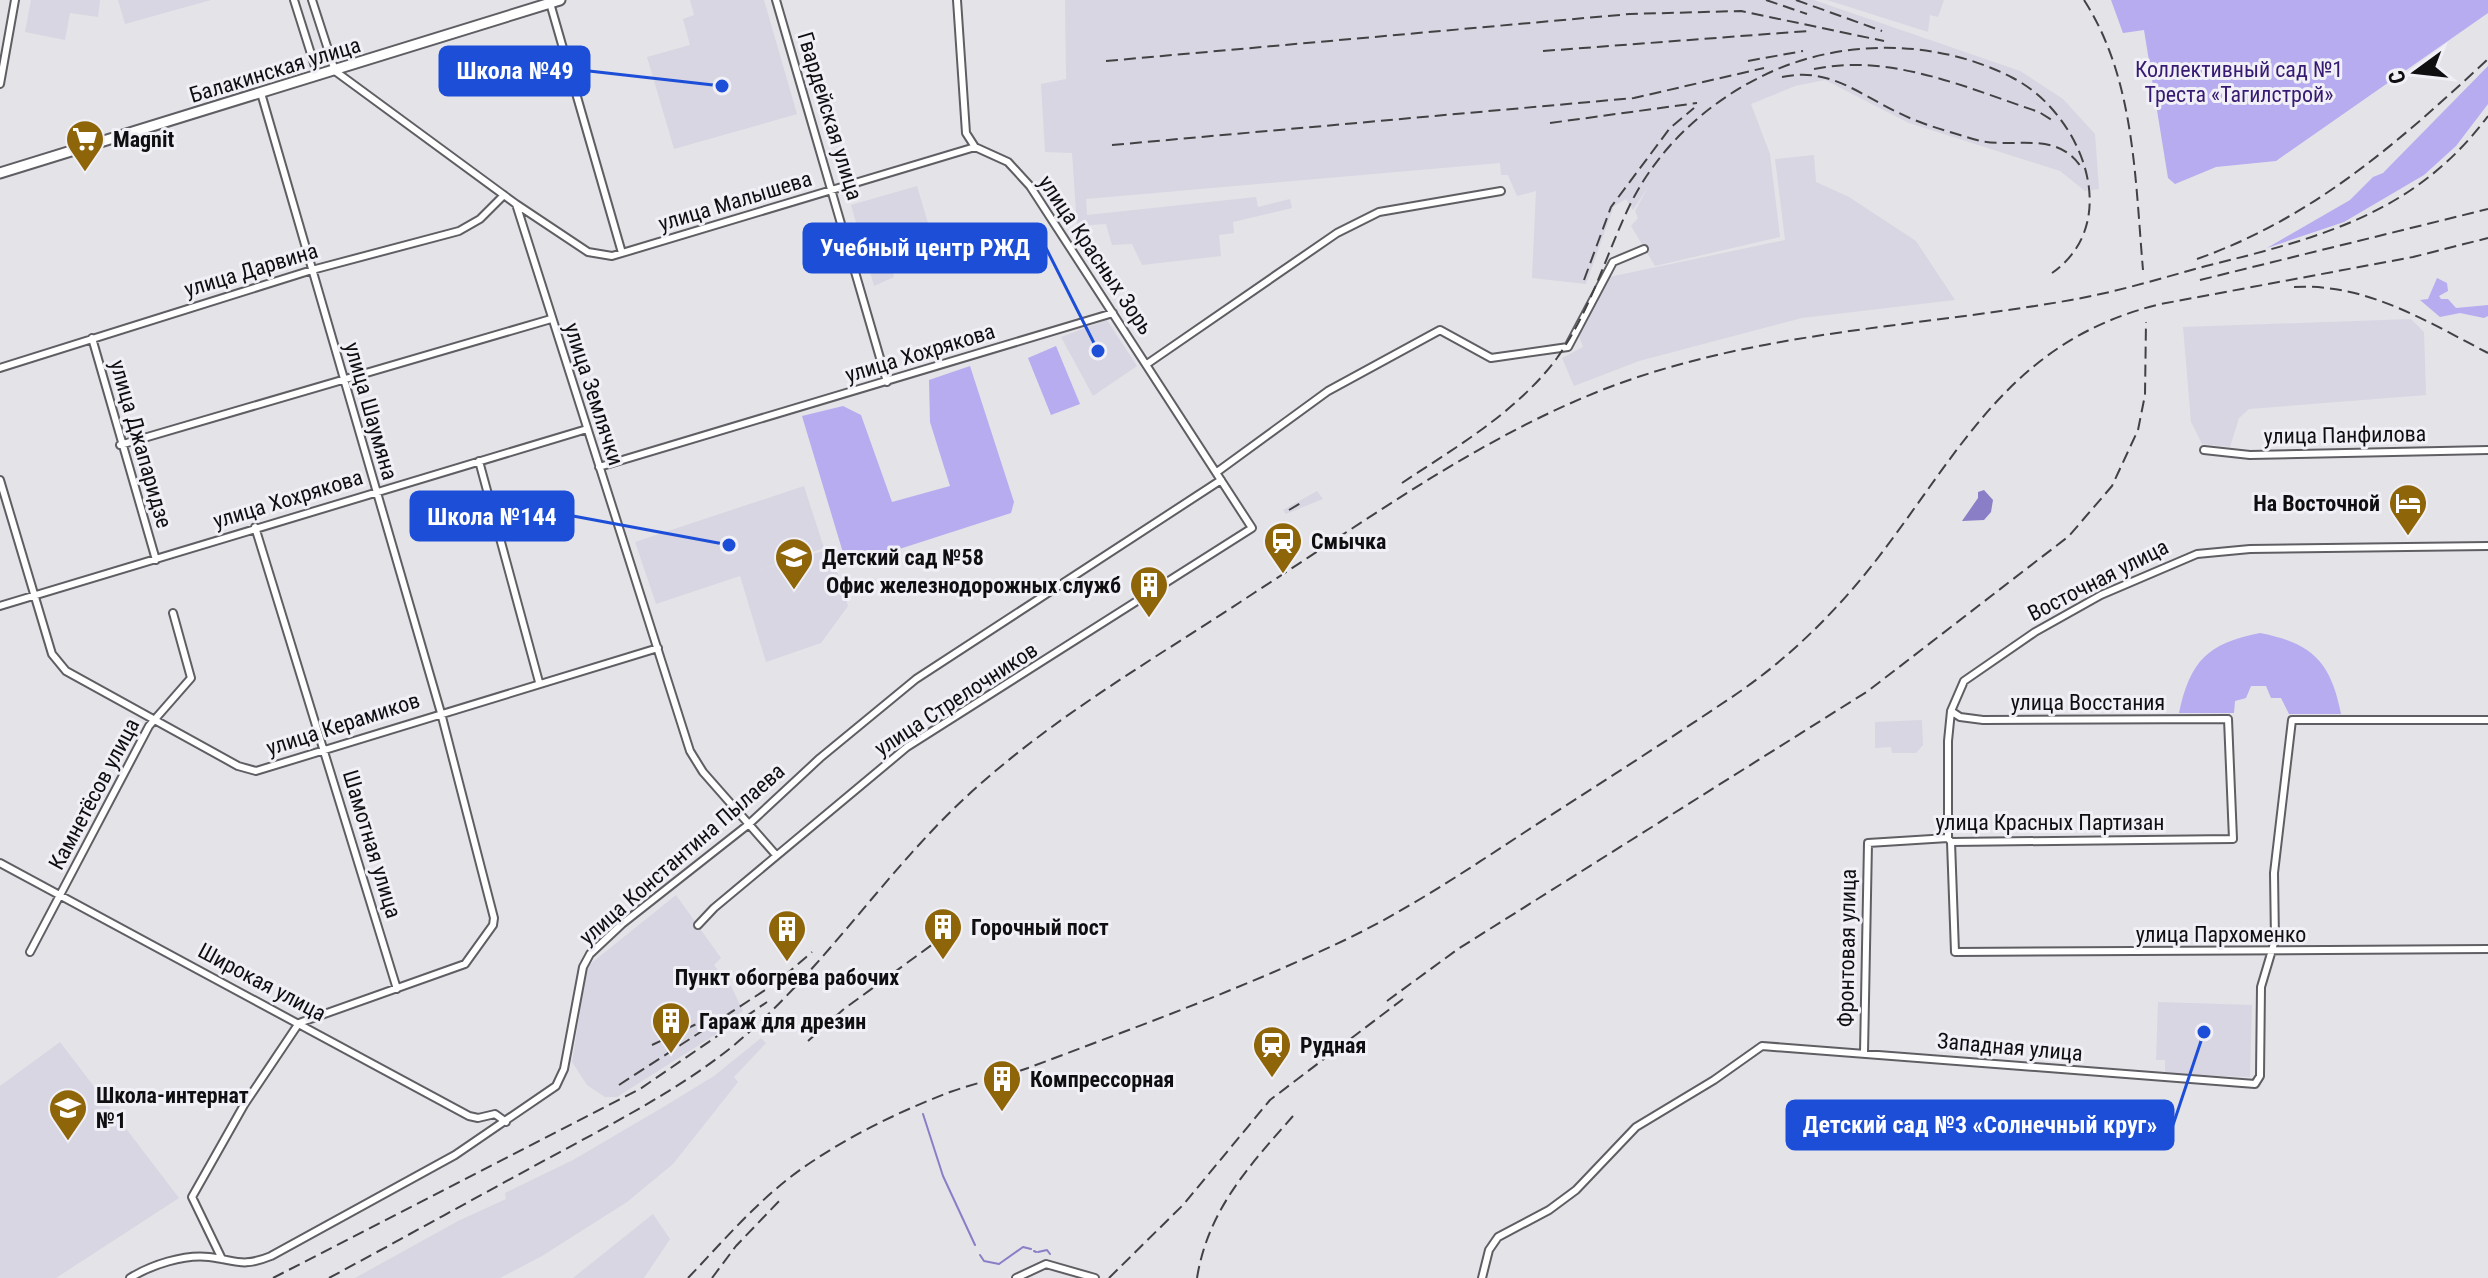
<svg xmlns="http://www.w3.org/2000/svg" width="2488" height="1278" font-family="'Roboto Condensed',sans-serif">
<rect width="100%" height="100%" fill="#e4e3e8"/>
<!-- built -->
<path fill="#d7d6e2" d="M31 0H100L98 17 70 13 65 40 25 32Z
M118 0H211L125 24Z
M690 0H764L797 114 674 149 647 57 690 45 683 19 694 15Z
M1065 0H1814L2020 71 2063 99 2095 134 2099 189 2085 191 2060 171 1909 123 1825 80 1795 86 1751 104 1770 154 1780 237 1655 266 1631 226 1638 218 1635 211 1648 187 1633 210 1626 199 1614 206 1586 284 1532 278 1536 191 1517 196 1508 175H1501L1500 163 1086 199 1087 215 1256 197 1258 207 1290 199 1292 208 1233 222 1234 233 1219 235 1221 256 1142 265 1132 244 1112 245 1106 224 1077 226 1072 153 1045 152 1041 84 1066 79Z
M1827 0H1944L1938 17 1930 15 1928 32Z
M1814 155 1816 182 1849 197 1916 241 1955 300 1802 318 1639 361 1574 386 1562 358 1583 347 1579 336 1609 277 1785 240 1775 159Z
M917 186 936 250 903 259 904 266 892 270 894 277 874 286 851 205Z
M2411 319 2424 332 2426 395 2249 409 2239 418 2230 447 2202 444 2191 422 2183 327Z
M1107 320 1137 366 1093 396 1061 337Z
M804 486 824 548 759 570 830 549 848 606 821 643 766 662 740 576 656 604 635 542Z
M1317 491 1323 499 1286 514 1283 510Z
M1922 720 1923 745 1916 753H1892L1891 747 1875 748V722Z
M676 895 721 958 714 965 731 986 743 1011 719 1027 721 1031 617 1097H605L587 1085 572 1062 586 974 589 965Z
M2158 1002 2252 1005 2250 1077 2165 1074V1060H2156Z
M761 1038 766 1043 734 1077 738 1082 673 1164 627 1202 542 1256 500 1278H355L458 1221 506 1199 505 1193 573 1160 665 1106 714 1076Z
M60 1042 179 1198 56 1278H0V1086Z
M653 1214 670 1239 644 1278H573Z"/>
<!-- green -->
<path fill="#b6acef" d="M2111 0H2488V13L2276 161 2216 167 2175 184 2168 178 2144 30 2123 33Z
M2488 66V104L2456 146 2424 175 2344 222 2267 248 2350 200 2373 177 2383 173Z
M2437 278 2447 283 2448 291 2439 296 2441 299H2448L2456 308 2488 305V316L2484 318 2460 313 2440 317 2420 300 2428 299Z
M1056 346 1080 404 1051 415 1028 358Z
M970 366 1014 502 1011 513 856 563 844 556 802 416 843 406 861 415 892 502 950 486 930 422 929 380Z
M2260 633C2312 643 2331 662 2341 714H2289L2281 698H2271L2266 686H2251L2246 698 2235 701 2234 713H2179C2190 661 2208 643 2260 633Z"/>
<!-- water -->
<path fill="#8a7ec7" d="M1984 490 1993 500 1991 512 1984 520 1962 521 1978 498V492Z"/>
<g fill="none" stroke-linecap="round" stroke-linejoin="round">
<!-- stream -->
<path stroke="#8a7ec7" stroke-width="2" d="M923 1114 943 1176 975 1245
M1034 1251 1036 1252
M1038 1252 1047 1250 1050 1254
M980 1255 984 1261 999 1264 1023 1247 1031 1249"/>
<defs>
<path id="street" d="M294 0 318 76
M312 0 335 71 516 204 690 751 703 772 776 855
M776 0 887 382
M550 3 622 253
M0 84 15 0
M516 204 588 252 612 256 975 147
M92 338 156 560
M1147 364 1337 233 1379 212 1501 191
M0 368 312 270 459 231 480 219 504 195
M120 445 551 319
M2204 450 2250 455 2488 450
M479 461 539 682
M599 467 1113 313
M1217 472 1328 391 1440 330 1491 358 1568 347 1613 262 1644 249
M0 480 52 654 66 671 238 766 256 771 658 648
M255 527 397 989
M0 606 587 429
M1948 838V741L1951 711 1964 681 2035 632 2101 595 2197 554 2250 549 2488 546
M1951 842 1955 952 2488 949
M0 863 469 1116 478 1118 495 1114 506 1122
M698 925 714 908 907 747 1252 528 1030 186 1008 162 975 147 966 133 957 0
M30 952 149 726 191 678 173 613
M1864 1053 1868 843 1948 838 1951 842 2233 839 2228 719 1983 720 1960 717 1951 711
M222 1259 192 1197 244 1105 299 1023 465 964 493 925 494 918 441 713 261 93
M130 1278C151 1265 184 1254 209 1257 236 1260 242 1268 271 1256L455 1155 556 1086 564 1069 583 967 590 954 622 924 749 824 820 758 916 679 1221 480
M1016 1278 1046 1264 1095 1278
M1482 1278 1489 1250 1498 1237 1549 1210 1576 1190 1636 1127 1714 1080 1762 1046 2255 1084 2260 1076 2261 987 2275 940 2274 873 2292 720H2488"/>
<path id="secondary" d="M0 173 560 0"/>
</defs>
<!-- street casing -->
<use href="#street" stroke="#5f5e63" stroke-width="10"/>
<!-- secondary casing -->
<use href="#secondary" stroke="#5f5e63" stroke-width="13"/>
<!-- street -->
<use href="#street" stroke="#fff" stroke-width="6"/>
<!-- secondary -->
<use href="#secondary" stroke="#fff" stroke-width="9"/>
<!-- rail -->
<path stroke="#424144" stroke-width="2" stroke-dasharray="12 6" stroke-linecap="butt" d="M1766 0 1807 14
M1796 0 1882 31
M2084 0C2135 79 2135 179 2143 270
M1543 51 1808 31
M1106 61 1630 14 1741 11 1884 41
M1748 61 1803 51
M1814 69C1891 53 1967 88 2039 112L2055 122
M1782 77C1829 67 1857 93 1897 112 1920 124 1947 131 1973 139 2010 151 2055 128 2081 167
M1550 123 1697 103
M1112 145 1634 98 1764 68
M2197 259C2313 218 2399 142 2488 59
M1584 280 1611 207 1670 128 1694 108
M2200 280 2488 209
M2294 287C2366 283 2426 321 2488 353
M1402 483C1456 447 1517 412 1557 358 1589 313 1604 261 1627 211 1656 148 1710 99 1773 71 1848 38 1940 40 2013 78 2081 113 2125 222 2052 273
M1289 510 1304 501
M1387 1001 1458 949 1868 691 2069 536 2112 486 2138 430 2145 395 2146 322
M808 1041 844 1009 937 941
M652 1045 705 1020
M619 1085 776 983 812 952
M273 1278 640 1089 767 1002
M329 1278C407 1236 484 1193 562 1151 621 1119 681 1088 733 1046 821 973 883 874 966 797 1052 717 1156 658 1254 593 1367 520 1476 440 1602 390 1753 331 1913 328 2071 300 2117 292 2162 278 2206 266 2319 238 2415 214 2488 116
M688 1278C727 1237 765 1192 813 1161 855 1133 903 1110 950 1092 976 1083 1002 1077 1028 1068 1134 1028 1244 988 1347 939 1409 909 1467 870 1525 832 1593 788 1662 744 1729 699 1785 662 1833 615 1874 563 1961 451 2010 340 2161 304L2413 257 2488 238
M712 1278 736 1246 783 1197
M1109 1278 1183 1205 1270 1100 1403 999
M1197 1278C1208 1210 1249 1166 1293 1116"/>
</g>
<!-- icons -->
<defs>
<symbol id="supermarket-pin" viewBox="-11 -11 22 30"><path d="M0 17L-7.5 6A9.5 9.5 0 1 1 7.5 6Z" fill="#8e6609" stroke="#f1f0f6"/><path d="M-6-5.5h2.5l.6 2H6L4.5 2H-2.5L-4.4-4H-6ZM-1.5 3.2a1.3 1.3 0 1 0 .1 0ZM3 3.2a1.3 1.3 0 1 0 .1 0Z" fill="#fff"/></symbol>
<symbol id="hotel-pin" viewBox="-11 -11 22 30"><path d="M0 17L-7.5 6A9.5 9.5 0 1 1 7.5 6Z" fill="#8e6609" stroke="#f1f0f6"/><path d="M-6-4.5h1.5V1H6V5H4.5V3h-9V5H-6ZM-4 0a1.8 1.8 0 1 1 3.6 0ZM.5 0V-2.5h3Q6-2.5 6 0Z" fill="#fff"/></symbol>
<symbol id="station-pin" viewBox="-11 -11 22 30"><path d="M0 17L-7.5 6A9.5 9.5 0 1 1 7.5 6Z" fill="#8e6609" stroke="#f1f0f6"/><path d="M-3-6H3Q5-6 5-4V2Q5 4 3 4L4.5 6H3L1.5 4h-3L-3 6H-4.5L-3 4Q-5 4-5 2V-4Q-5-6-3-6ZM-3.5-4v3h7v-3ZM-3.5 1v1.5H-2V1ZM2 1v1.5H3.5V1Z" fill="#fff"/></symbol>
<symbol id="school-pin" viewBox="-11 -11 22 30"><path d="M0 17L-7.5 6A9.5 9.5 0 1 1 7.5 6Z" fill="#8e6609" stroke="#f1f0f6"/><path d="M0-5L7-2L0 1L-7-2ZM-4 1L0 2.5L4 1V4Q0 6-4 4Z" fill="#fff"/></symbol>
<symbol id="building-pin" viewBox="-11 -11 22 30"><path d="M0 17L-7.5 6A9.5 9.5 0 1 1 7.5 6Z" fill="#8e6609" stroke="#f1f0f6"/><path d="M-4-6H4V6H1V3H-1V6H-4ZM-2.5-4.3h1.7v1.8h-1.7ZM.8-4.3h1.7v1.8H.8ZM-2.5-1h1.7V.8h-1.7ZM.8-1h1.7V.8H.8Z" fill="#fff"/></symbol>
</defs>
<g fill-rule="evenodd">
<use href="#supermarket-pin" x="63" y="117" width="44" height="60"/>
<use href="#hotel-pin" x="2386" y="481" width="44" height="60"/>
<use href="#station-pin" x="1261" y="519" width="44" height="60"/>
<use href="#school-pin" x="772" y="535" width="44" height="60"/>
<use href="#building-pin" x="1127" y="563" width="44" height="60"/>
<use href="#building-pin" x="921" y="905" width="44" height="60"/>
<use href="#building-pin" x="765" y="907" width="44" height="60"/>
<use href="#building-pin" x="649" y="999" width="44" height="60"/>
<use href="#station-pin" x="1250" y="1023" width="44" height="60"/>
<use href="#building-pin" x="980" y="1057" width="44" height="60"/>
<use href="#school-pin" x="46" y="1086" width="44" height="60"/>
</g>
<g text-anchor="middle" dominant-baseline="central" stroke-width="6" stroke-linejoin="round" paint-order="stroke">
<!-- park labels -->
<g font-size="22" fill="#361a72" stroke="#f1f0f6">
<text x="2239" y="69">Коллективный сад №1<tspan x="2239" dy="25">Треста «Тагилстрой»</tspan></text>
</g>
<!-- street labels -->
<g font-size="22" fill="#0f0f11" stroke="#f1f0f6">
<text transform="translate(275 70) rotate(-17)">Балакинская улица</text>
<text transform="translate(830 116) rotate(73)">Гвардейская улица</text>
<text transform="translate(735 201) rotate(-17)">улица Малышева</text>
<text transform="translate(1096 255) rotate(56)">улица Красных Зорь</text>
<text transform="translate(251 270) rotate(-17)">улица Дарвина</text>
<text transform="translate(920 353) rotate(-17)">улица Хохрякова</text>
<text transform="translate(594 394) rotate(72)">улица Землячки</text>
<text transform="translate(371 411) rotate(74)">улица Шаумяна</text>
<text transform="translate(2345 435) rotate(-1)">улица Панфилова</text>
<text transform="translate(141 444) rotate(74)">улица Джапаридзе</text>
<text transform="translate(288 499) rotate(-17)">улица Хохрякова</text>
<text transform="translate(2098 580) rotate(-27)">Восточная улица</text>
<text transform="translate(956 699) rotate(-33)">улица Стрелочников</text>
<text x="2088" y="702">улица Восстания</text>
<text transform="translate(343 724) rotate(-18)">улица Керамиков</text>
<text transform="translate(94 794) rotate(-62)">Камнетёсов улица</text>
<text x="2050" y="822">улица Красных Партизан</text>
<text transform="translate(372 844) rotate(73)">Шамотная улица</text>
<text transform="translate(682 854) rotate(-41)">улица Константина Пылаева</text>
<text x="2221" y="934">улица Пархоменко</text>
<text transform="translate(1847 948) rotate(-89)">Фронтовая улица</text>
<text transform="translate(262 982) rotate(28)">Широкая улица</text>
<text transform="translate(2010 1047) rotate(5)">Западная улица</text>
</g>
<!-- poi labels -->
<g font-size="22" font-weight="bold" fill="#0f0f11" stroke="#f1f0f6" text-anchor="start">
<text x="113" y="139">Magnit</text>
<text x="2380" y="503" text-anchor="end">На Восточной</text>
<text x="1311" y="541">Смычка</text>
<text x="822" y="557">Детский сад №58</text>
<text x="1121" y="585" text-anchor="end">Офис железнодорожных служб</text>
<text x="971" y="927">Горочный пост</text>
<text x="787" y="977" text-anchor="middle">Пункт обогрева рабочих</text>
<text x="699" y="1021">Гараж для дрезин</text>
<text x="1300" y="1045">Рудная</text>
<text x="1030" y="1079">Компрессорная</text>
<text x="96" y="1095">Школа-интернат<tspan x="96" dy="25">№1</tspan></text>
</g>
</g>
<!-- callouts -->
<path fill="none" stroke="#1d4ed8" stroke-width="3" d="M722 86L589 71M1098 351L1046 248M729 545L573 516M2204 1032L2173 1125"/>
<g fill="#1d4ed8" stroke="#f1f0f6" stroke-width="3">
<circle cx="722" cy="86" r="8"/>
<circle cx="1098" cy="351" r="8"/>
<circle cx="729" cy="545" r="8"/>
<circle cx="2204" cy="1032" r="8"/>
</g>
<g fill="#1d4ed8" stroke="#1d4ed8" stroke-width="3">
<rect x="440" y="47" width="149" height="48" rx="8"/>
<rect x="804" y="224" width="242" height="48" rx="8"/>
<rect x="411" y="492" width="162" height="48" rx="8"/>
<rect x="1787" y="1101" width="386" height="48" rx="8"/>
</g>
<g font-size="24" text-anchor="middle" font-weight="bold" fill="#fff">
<text x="515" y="79">Школа №49</text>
<text x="925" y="256">Учебный центр РЖД</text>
<text x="492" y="525">Школа №144</text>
<text x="1980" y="1133">Детский сад №3 «Солнечный круг»</text>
</g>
<!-- north arrow -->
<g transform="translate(2416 72) rotate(255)" stroke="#f1f0f6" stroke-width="6" paint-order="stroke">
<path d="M0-6L14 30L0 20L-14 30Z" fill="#0f0f11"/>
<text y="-12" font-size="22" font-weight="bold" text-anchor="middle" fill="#0f0f11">С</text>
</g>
</svg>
